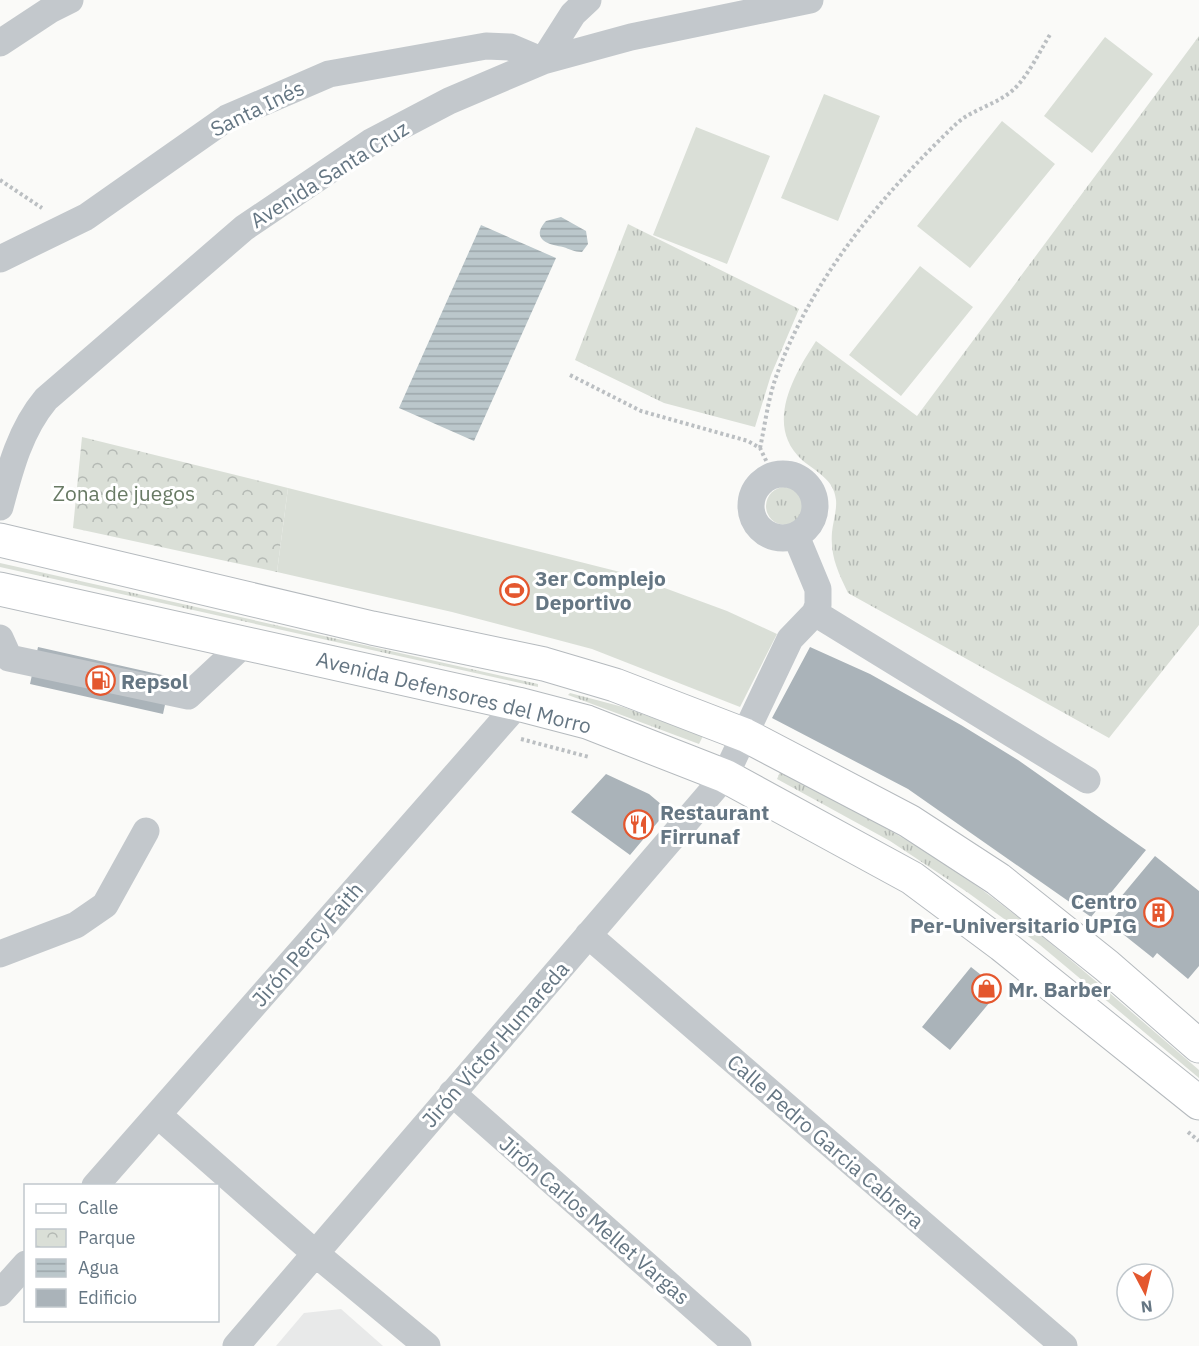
<svg xmlns="http://www.w3.org/2000/svg" width="1199" height="1346" font-family="'IBM Plex Sans',sans-serif">
<defs>
<pattern id="grass-tufts" width="24" height="20" patternUnits="userSpaceOnUse" patternTransform="scale(1.5)"><rect width="24" height="20" fill="#dadfd7"/><path d="M3 7l-1-3M5 7V3M7 7l1-3M15 17l-1-3M17 17v-4M19 17l1-3" fill="none" stroke="#b4b9b4"/></pattern>
<pattern id="park-crowns" width="20" height="18" patternUnits="userSpaceOnUse" patternTransform="scale(1.5)"><rect width="20" height="18" fill="#dadfd7"/><path d="M2 6a3 3 0 1 1 6 0M12 15a3 3 0 1 1 6 0" fill="none" stroke="#b4b9b4"/></pattern>
<pattern id="water-rules" width="6" height="5" patternUnits="userSpaceOnUse" patternTransform="scale(1.5)"><rect width="6" height="5" fill="#bbc7cb"/><path d="M0 2.5h6" fill="none" stroke="#9ca6aa"/></pattern>
</defs>
<rect width="100%" height="100%" fill="#fafaf8"/>
<!-- built -->
<path fill="#e8e9e9" d="M341 1309 383 1346H276L304 1313Z"/>
<!-- grass -->
<path fill="url(#grass-tufts)" d="M1199 36V625L1109 738 848 593C838 572 830 556 832 532 833 522 837 510 836 500 834 479 816 472 802 460 764 425 794 375 816 341L917 416Z
M628 224 799 309 771 375 755 427 664 403 575 360Z
M766 506a19 19 0 1 1 38 0a19 19 0 1 1-38 0Z
M0 563 538 684V687L0 567Z
M570 693 623 707 703 736 699 744 568 695Z
M781 770C849 807 918 843 981 889 1057 945 1127 1009 1199 1070V1078L1040 945 967 892 890 841 777 779Z"/>
<!-- park -->
<path fill="url(#park-crowns)" d="M82 437 288 488 277 572 73 528Z"/>
<!-- pitch -->
<path fill="#dadfd7" d="M1105 37 1153 74 1092 153 1044 116Z
M824 94 880 116 838 221 781 198Z
M1002 121 1055 164 970 268 917 226Z
M696 127 770 156 727 264 653 235Z
M920 266 973 307 901 396 849 355Z
M288 488 624 573 727 611 777 634 740 707 592 649 452 612 277 572Z"/>
<!-- water -->
<path fill="url(#water-rules)" d="M561 217 586 231 588 244 582 252C574 252 570 249 563 247 548 245 530 239 546 221Z
M481 225 556 258 474 441 399 408Z"/>
<!-- building -->
<path fill="#aab3b9" d="M38 647 171 677 163 714 30 684Z
M810 647 870 674 961 725 1018 760 1146 850 1091 917 908 789 772 718Z
M606 774 649 794 668 810 630 855 571 812Z
M1155 856 1199 891V966L1188 979 1157 953 1153 958 1109 923 1126 903 1120 898Z
M971 967 1000 990 950 1050 922 1027Z"/>
<g fill="none" stroke-linecap="round" stroke-linejoin="round">
<defs>
<path id="major" d="M0 540 372 628 544 664 615 685 745 735 909 821 998 879 1107 966 1199 1046
M0 589 518 704 587 722 725 776 912 878 1002 945 1199 1103"/>
</defs>
<!-- major casing -->
<use href="#major" stroke="#b5babe" stroke-width="35"/>
<!-- path -->
<path stroke="#bbbfc2" stroke-width="4" stroke-dasharray="3 3" stroke-linecap="butt" d="M0 180 42 208
M570 375 641 411 748 441 760 448 773 475
M760 448C765 425 768 399 776 377 811 279 881 196 955 125 970 110 996 105 1013 90 1027 78 1041 49 1051 33
M521 739 589 757
M1188 1132 1199 1141"/>
<!-- minor -->
<path stroke="#c3c8cc" stroke-width="27" d="M0 43 50 10 70 0
M0 259 86 217 227 118 329 74 486 46 510 47 543 61 573 14 588 0
M751 506a32 32 0 1 1 64 0a32 32 0 1 1-64 0Z
M0 507C10 469 20 430 46 399L244 228 371 142 449 101 543 61 631 37 810 0
M815 613 1087 780
M0 638 9 658 188 696 245 643
M588 935 1064 1346
M0 954 76 925 105 905 146 831
M452 1093 738 1346
M158 1115 316 1254 427 1346
M95 1186 518 704
M0 1293 26 1264
M236 1346 725 776 790 639 815 613 818 605V589L796 536"/>
<!-- major -->
<use href="#major" stroke="#fff" stroke-width="33"/>
</g>
<!-- icons -->
<defs>
<symbol id="stadium-ring" viewBox="-11 -11 22 22"><circle r="9.5" fill="#fff" stroke="#e4572e" stroke-width="1.5"/><path d="M0-5a6.5 5 0 1 0 0 10a6.5 5 0 1 0 0-10ZM-3.5-1.8h7v3.6h-7Z" fill="#e4572e"/></symbol>
<symbol id="fuel-ring" viewBox="-11 -11 22 22"><circle r="9.5" fill="#fff" stroke="#e4572e" stroke-width="1.5"/><path d="M-5.5-6h7V0h2V4h1.3V-2.5L3-4.5l.8-.8L6-3V5H2.5V1h-1V6h-7ZM-4.2-4.7v3.2H.2V-4.7Z" fill="#e4572e"/></symbol>
<symbol id="restaurant-ring" viewBox="-11 -11 22 22"><circle r="9.5" fill="#fff" stroke="#e4572e" stroke-width="1.5"/><path d="M-5-6h1v4h1v-4h1v4h1v-4h1v5L-1.5 .5V6h-2V.5L-5-1ZM5-6V6H3V1.5H1.5Q1.5-4 5-6Z" fill="#e4572e"/></symbol>
<symbol id="building-ring" viewBox="-11 -11 22 22"><circle r="9.5" fill="#fff" stroke="#e4572e" stroke-width="1.5"/><path d="M-4-6H4V6H1V3H-1V6H-4ZM-2.5-4.3h1.7v1.8h-1.7ZM.8-4.3h1.7v1.8H.8ZM-2.5-1h1.7V.8h-1.7ZM.8-1h1.7V.8H.8Z" fill="#e4572e"/></symbol>
<symbol id="shop-ring" viewBox="-11 -11 22 22"><circle r="9.5" fill="#fff" stroke="#e4572e" stroke-width="1.5"/><path d="M-5-2.5h2.3a2.7 3.5 0 0 1 5.4 0H5L5.5 6h-11ZM-1.5-2.5h3a1.5 2.3 0 0 0-3 0Z" fill="#e4572e"/></symbol>
</defs>
<g fill-rule="evenodd">
<use href="#stadium-ring" x="498" y="574" width="33" height="33"/>
<use href="#fuel-ring" x="84" y="664" width="33" height="33"/>
<use href="#restaurant-ring" x="622" y="808" width="33" height="33"/>
<use href="#building-ring" x="1142" y="896" width="33" height="33"/>
<use href="#shop-ring" x="970" y="972" width="33" height="33"/>
</g>
<g text-anchor="middle" dominant-baseline="central" stroke-width="6" stroke-linejoin="round" paint-order="stroke">
<!-- street labels -->
<g font-size="21" fill="#657683" stroke="#fff">
<text transform="translate(257 108) rotate(-26)">Santa Inés</text>
<text transform="translate(329 174) rotate(-32)">Avenida Santa Cruz</text>
<text transform="translate(454 692) rotate(14)">Avenida Defensores del Morro</text>
<text transform="translate(307 944) rotate(-49)">Jirón Percy Faith</text>
<text transform="translate(495 1044) rotate(-49)">Jirón Víctor Humareda</text>
<text transform="translate(826 1141) rotate(41)">Calle Pedro Garcia Cabrera</text>
<text transform="translate(595 1220) rotate(41)">Jirón Carlos Mellet Vargas</text>
</g>
<!-- park labels -->
<g font-size="21" fill="#687a64" stroke="#fff">
<text x="124" y="493">Zona de juegos</text>
</g>
<!-- poi labels -->
<g font-size="21" font-weight="bold" fill="#657683" stroke="#fff" text-anchor="start">
<text x="535" y="578">3er Complejo<tspan x="535" dy="24">Deportivo</tspan></text>
<text x="121" y="681">Repsol</text>
<text x="660" y="812">Restaurant<tspan x="660" dy="24">Firrunaf</tspan></text>
<text x="1137" y="901" text-anchor="end">Centro<tspan x="1137" dy="24">Per-Universitario UPIG</tspan></text>
<text x="1008" y="989">Mr. Barber</text>
</g>
</g>
<!-- legend -->
<rect x="24" y="1184" width="195" height="138" fill="#ffffff" stroke="#c1c8cd" stroke-width="1.5"/>
<rect x="36" y="1204" width="30" height="9" fill="#ffffff" stroke="#c1c8cd" stroke-width="1.5"/>
<text x="78" y="1214" font-size="18" fill="#657683">Calle</text>
<rect x="36" y="1229" width="30" height="18" fill="url(#park-crowns)" stroke="#c1c8cd" stroke-width="1.5"/>
<text x="78" y="1244" font-size="18" fill="#657683">Parque</text>
<rect x="36" y="1259" width="30" height="18" fill="url(#water-rules)" stroke="#c1c8cd" stroke-width="1.5"/>
<text x="78" y="1274" font-size="18" fill="#657683">Agua</text>
<rect x="36" y="1289" width="30" height="18" fill="#aab3b9" stroke="#c1c8cd" stroke-width="1.5"/>
<text x="78" y="1304" font-size="18" fill="#657683">Edificio</text>
<!-- north arrow -->
<g transform="translate(1145 1292) rotate(173)"><circle r="28" fill="#ffffff" stroke="#c1c8cd" stroke-width="1.5"/>
<path d="M0-4.5L10 22L0 15L-10 22Z" fill="#e4572e"/>
<text y="-9" font-size="16" font-weight="bold" text-anchor="middle" fill="#657683">N</text>
</g>
</svg>
